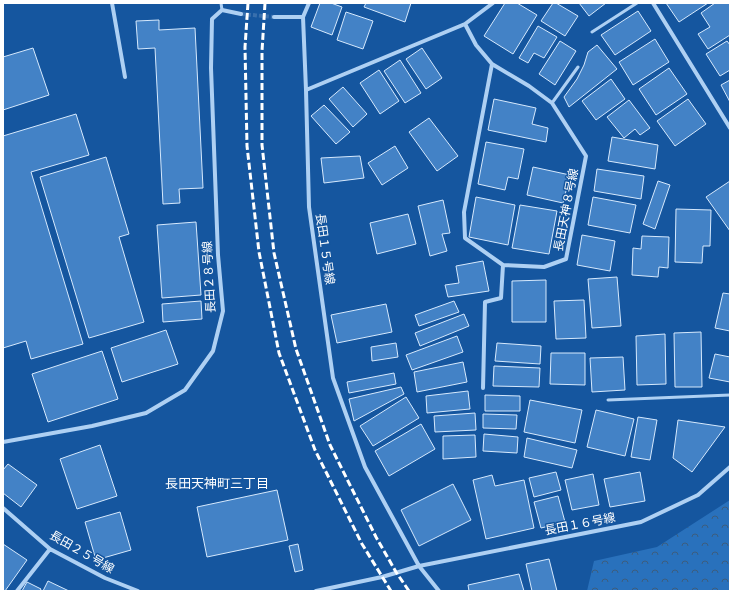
<svg xmlns="http://www.w3.org/2000/svg" width="733" height="594" font-family="Rubik,'Noto Sans JP',sans-serif">
<defs>
<pattern id="forest-crowns" width="20" height="18" patternUnits="userSpaceOnUse"><rect width="20" height="18" fill="#2971bc"/><path d="M2 6a3 3 0 1 1 6 0M12 15a3 3 0 1 1 6 0" fill="none" stroke="#3c5d7e"/></pattern>
</defs>
<rect width="100%" height="100%" fill="#15569f"/>
<!-- forest -->
<path fill="url(#forest-crowns)" d="M730 500V591H587L594 561 657 547Z"/>
<!-- building -->
<path fill="#4382c6" stroke="#d6e9fd" d="M320 3H331L342 7 332 35 311 27Z
M366 3H411L405 22 364 7Z
M505 3H517L537 15 513 54 484 36Z
M553 3H556L578 16 565 36 541 21Z
M579 3H606L589 16Z
M666 3H708L679 22Z
M715 3H730V35L708 49 698 34 710 27 701 13Z
M638 11 651 31 615 55 601 35Z
M346 12 373 21 363 49 337 40Z
M159 20V30L195 28 203 188 179 189 180 203 163 204 155 48 138 49 136 21Z
M538 26 557 37 544 58 534 53 528 63 519 58Z
M655 39 669 62 633 85 619 62Z
M560 41 576 51 555 85 539 74Z
M727 41 730 45V70L720 76 706 54Z
M597 45 617 69 569 107 564 97 577 79 584 65 588 52Z
M33 48 49 95 3 110V57Z
M422 48 442 78 426 89 406 59Z
M400 60 421 93 405 103 384 71Z
M669 68 687 94 656 115 639 89Z
M379 70 399 101 380 114 360 83Z
M611 79 625 99 596 120 582 101Z
M730 80V102L721 85Z
M343 87 367 114 353 127 329 99Z
M494 99 536 108 532 124 548 128 546 142 488 130Z
M688 99 706 124 675 146 657 121Z
M629 100 650 128 640 135 635 129 624 138 607 117Z
M324 105 350 132 336 144 311 116Z
M76 114 89 155 31 172 83 344 31 359 26 341 3 348V136Z
M429 118 458 156 437 171 409 132Z
M612 137 658 145 655 169 608 161Z
M486 142 524 149 518 179 508 177 505 190 478 184Z
M395 146 408 168 382 185 368 163Z
M360 156 364 178 324 183 321 158Z
M106 157 129 234 119 237 144 322 89 338 40 177Z
M533 167 570 175 563 203 527 195Z
M597 169 644 176 641 199 594 191Z
M658 181 670 185 655 229 643 224Z
M730 181V231L706 197Z
M476 197 515 205 508 245 469 237Z
M593 197 636 205 630 233 588 225Z
M443 200 450 233 442 234 447 251 430 256 418 206Z
M520 205 557 211 549 254 512 248Z
M676 209 711 210 710 246H703L702 263 675 262Z
M408 214 416 244 377 254 370 223Z
M196 222 201 295 162 298 157 225Z
M582 235 615 241 610 271 577 265Z
M642 236 669 237 668 268 659 267 658 277 632 275 633 248 641 249Z
M483 261 489 291 448 297 445 285 459 283 456 266Z
M617 277 621 326 592 328 588 279Z
M546 280V322H512V281Z
M723 293 730 294V331L715 328Z
M584 300 586 338 556 339 554 301Z
M201 301 202 319 163 322 162 304Z
M454 301 459 312 419 326 415 315Z
M386 304 392 332 337 343 331 315Z
M464 314 469 326 420 346 415 333Z
M166 330 178 364 122 382 111 348Z
M701 332 702 387H675L674 333Z
M665 334 666 384 637 385 636 336Z
M457 336 463 352 412 370 406 355Z
M396 343 398 357 372 361 371 347Z
M497 343 541 346 540 364 495 361Z
M102 351 118 399 48 422 32 374Z
M551 353H585V385L550 384Z
M715 354 730 357V382L709 378Z
M623 357 625 390 592 392 590 358Z
M463 362 467 382 417 392 414 372Z
M494 366 540 368 539 387 493 386Z
M394 373 396 384 349 393 347 382Z
M401 387 404 394 354 421 349 399Z
M468 391 470 409 427 413 426 396Z
M485 395 520 396V411H485Z
M406 397 419 418 373 446 360 426Z
M530 400 582 410 575 443 524 432Z
M596 410 634 419 625 456 587 447Z
M475 413 476 430 435 432 434 416Z
M483 414 517 415 516 429 483 428Z
M638 417 657 420 650 460 631 457Z
M678 420 725 427 692 472 673 458Z
M421 424 435 449 389 476 375 451Z
M484 434 518 437 517 453 483 451Z
M475 435 476 457 443 459V436Z
M527 438 577 450 572 468 524 457Z
M100 445 117 496 77 509 60 459Z
M8 464 37 485 21 507 3 493V470Z
M556 472 561 490 534 497 529 478Z
M640 472 645 501 610 507 604 479Z
M593 474 599 505 572 510 565 480Z
M492 475 495 486 524 480 534 528 486 539 473 480Z
M453 484 471 520 419 546 401 510Z
M277 490 288 540 207 557 197 507Z
M558 496 565 522 541 528 534 502Z
M120 512 131 550 96 560 85 522Z
M3 544 27 560 5 591 3 589Z
M298 544 303 570 295 572 289 546Z
M549 559 557 591H532L526 564Z
M519 574 524 591H469L468 585Z
M48 581 69 591H43Z
M27 582 41 589 40 591H22Z"/>
<g fill="none" stroke-linecap="round" stroke-linejoin="round">
<!-- street-tunnel -->
<path stroke="#386fad" stroke-width="4" stroke-dasharray="4 2" stroke-linecap="butt" d="M241 14 274 17"/>
<!-- lane -->
<path stroke="#aed0f3" stroke-width="3" d="M221 3 222 10
M592 32 637 3
M552 103 578 67
M608 400 730 395"/>
<!-- street -->
<path stroke="#aed0f3" stroke-width="4" d="M112 3 125 77
M653 3 730 128
M274 17H303
M465 24 476 45 492 64 529 86 552 103 586 156 566 259 544 267 503 265 465 238 464 212 492 64
M306 90 303 17 309 3
M483 388 485 302 501 298 503 265
M3 442 92 426 146 413 185 390 213 351 223 311 218 255 211 68 212 19 222 10 241 14
M3 508 50 549 105 578 138 591
M17 591 50 549
M316 591 382 577 419 566 641 522 698 495 730 467
M439 591 419 566 365 467 333 378 309 207 306 90 465 24 493 3"/>
<!-- rail -->
<path stroke="#fff" stroke-width="3" stroke-dasharray="7 3" stroke-linecap="butt" d="M248 3 245 47 247 146 259 252 279 353 315 450 362 544 391 591
M265 3 262 51V145L274 253 296 349 330 445 376 537 396 572 409 591"/>
</g>
<g text-anchor="middle" dominant-baseline="central" stroke-width="3" stroke-linejoin="round" paint-order="stroke">
<!-- street labels -->
<g font-size="12" fill="#fff" stroke="#15569f">
<text transform="translate(566 210) rotate(-79)">長田天神８号線</text>
<text transform="translate(325 249) rotate(82)">長田１５号線</text>
<text transform="translate(209 277) rotate(-93)">長田２８号線</text>
<text transform="translate(580 524) rotate(-11)">長田１６号線</text>
<text transform="translate(82 552) rotate(30)">長田２５号線</text>
</g>
<!-- neighbourhood labels -->
<g font-size="13" fill="#fff" stroke="#15569f">
<text x="217" y="483">長田天神町三丁目</text>
</g>
</g>
<!-- border -->
<rect width="733" height="594" fill="none" stroke="#ffffff" stroke-width="8"/>
</svg>
